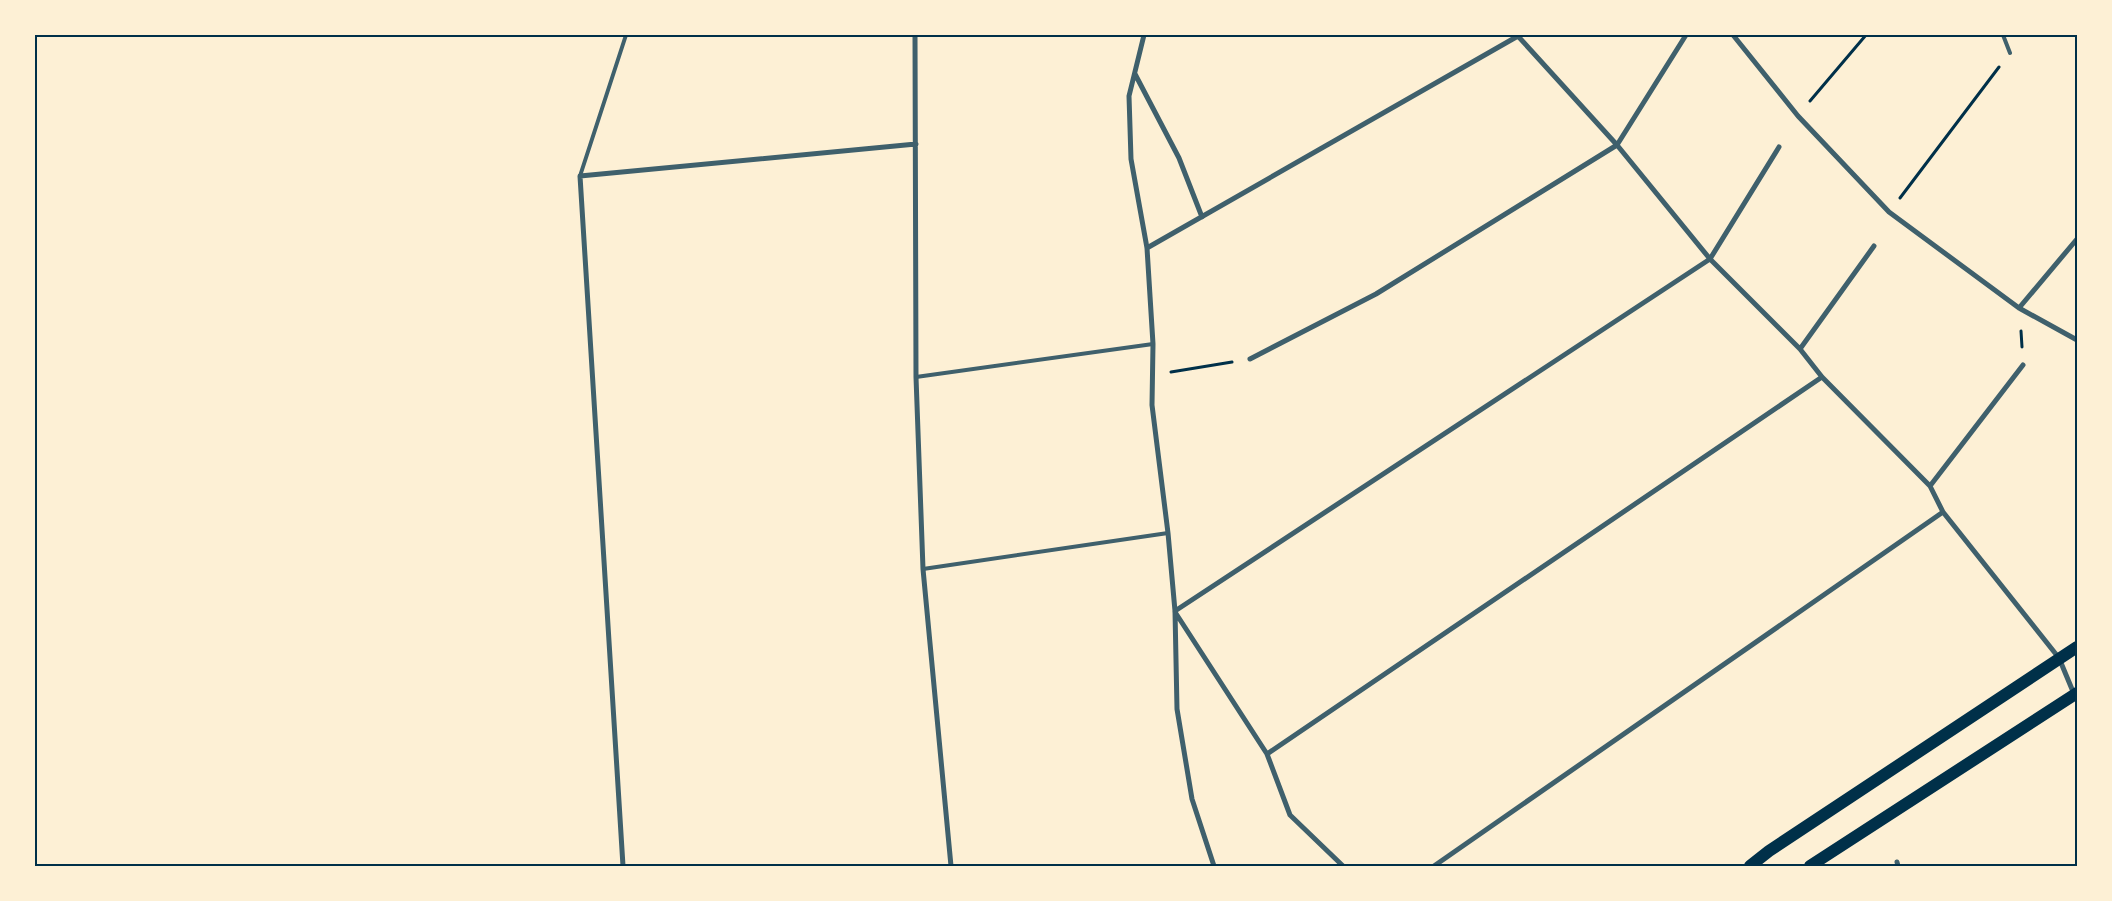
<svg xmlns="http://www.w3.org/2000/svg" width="2112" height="901" font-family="Roboto,sans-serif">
<rect width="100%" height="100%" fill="#fdf0d5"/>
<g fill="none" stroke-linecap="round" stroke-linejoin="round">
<!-- path -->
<path stroke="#003049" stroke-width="3" d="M1810 101 1866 35
M1900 198 1999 67
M2021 331 2022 347
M1171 372 1232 362"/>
<!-- service -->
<path stroke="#3f606c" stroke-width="4" d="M2003 35 2010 53
M580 176 626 35
M916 377 1153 344
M923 569 1168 533"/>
<!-- minor -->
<path stroke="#3f606c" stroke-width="5" d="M915 35 916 377 923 569 951 866
M1144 35 1129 96 1131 159 1147 248 1153 344 1152 405 1168 533 1175 611 1177 709 1192 799 1214 866
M1517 35 1617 145 1710 259 1800 349 1822 377 1930 486 1943 512 2059 658 2074 694
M1733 35 1798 116 1889 212 2019 308 2077 340
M1135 74 1179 158 1202 217
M1147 248 1518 36
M2019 308 2077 239
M1800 349 1874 246
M1250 359 1376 294 1617 145 1686 35
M1930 486 2023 365
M1175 611 1710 259 1779 147
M1175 612 1267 754 1290 815 1343 866
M1267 754 1822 377
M1897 862 1898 866
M623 866 580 176 916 144
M1434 866 1943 512"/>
<!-- primary -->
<path stroke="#003049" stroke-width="12" d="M1750 866 1769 851 2077 647
M1810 866 2077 693"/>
</g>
<!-- border -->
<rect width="2112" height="901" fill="none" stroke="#fdf0d5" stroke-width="72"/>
<rect x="36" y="36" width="2040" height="829" fill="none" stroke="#003049" stroke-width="2"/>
</svg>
